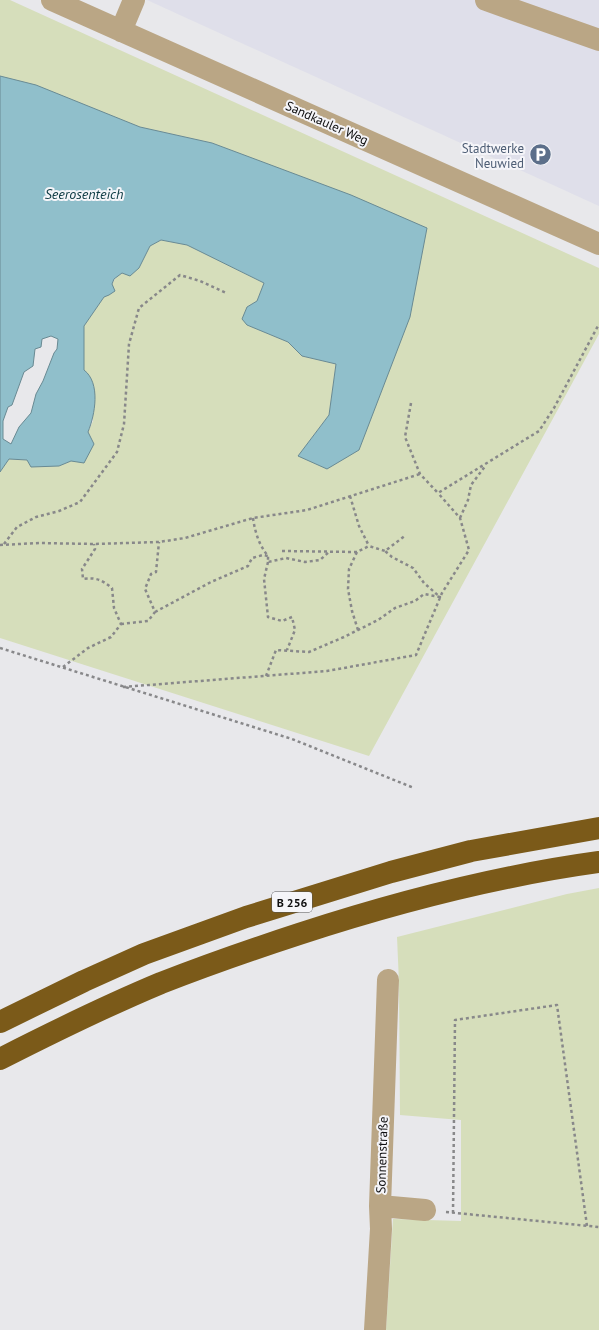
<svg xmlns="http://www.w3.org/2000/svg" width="599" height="1330" font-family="'PT Sans',sans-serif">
<rect width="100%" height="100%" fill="#e8e8eb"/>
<!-- built -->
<path fill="#dfdfea" d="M147 0H599V206Z"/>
<!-- green -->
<path fill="#d6debb" d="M0 0H10L599 268V334L369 756 0 638V472L9 459 27 460 59 466 71 461 88 432 93 421 84 370V326L104 297 109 295C114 273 120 274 139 268L150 246 161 240 187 245 264 283 257 301 247 307V325L288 342 302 356 336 364 329 415 298 456 410 317 280 170 212 143 140 127 36 86 0 76Z
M599 888V1330H386L393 1219 461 1221V1120L400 1115 399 983 397 937 567 894Z"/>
<!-- water -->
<path fill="#90bfcb" stroke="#698a93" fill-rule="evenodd" d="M0 76 36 85 140 127 212 143 351 195 427 228 410 317 359 450 327 469 298 456 329 415 336 364 302 356 288 342 247 325 242 319 247 307 257 301 264 283 187 245 161 240 150 246 139 268 130 276 122 273 114 279 112 284 115 291 109 295 104 297 84 326V370C101 383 95 415 88 432L94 444 84 463 71 461 59 466 31 467 27 460 9 459 0 472ZM51 336 58 339 57 349 54 353 43 381 36 394 31 413 19 427 11 444 3 439V421L8 407 12 405 24 372 33 366 35 349 41 347 42 339Z"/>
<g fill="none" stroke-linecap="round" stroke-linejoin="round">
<!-- path -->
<path stroke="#88888a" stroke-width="2.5" stroke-dasharray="3 3" stroke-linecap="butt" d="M411 403 405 437 420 474 438 493 539 431 554 408 599 324
M350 496 359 526 369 546
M253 518C255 532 259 545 268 556V562L286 558 305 562 320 560 329 552
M460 518 468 500 471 485 486 465
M4 544 17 527 36 517 59 511 80 502 117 452 124 424 129 344 139 308 180 275 200 281 226 293
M0 545 39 543 94 544 159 542 185 538 253 518 307 510 420 474
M282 551 357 552
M268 562 264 579 268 617 282 621 292 617 295 630 287 650
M155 612 211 582 248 566 252 558 263 555 268 556
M121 624 148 621 155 612 145 589 151 574 156 572 159 542
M358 630 352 611 348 589 349 569 357 552 369 546 385 551
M0 648 292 739 414 788
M63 667 88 648 111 637 121 624 114 608 112 588C102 580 96 577 83 579L82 569 95 549 94 544
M266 676 276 650 309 652 344 637 378 620 395 608 415 601 424 594 440 597 424 583 413 568 392 557 385 551 406 535
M123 687 327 671 416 655 442 593 469 550 460 518 438 493
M446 1212 599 1227
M453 1213 455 1020 557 1005 587 1226"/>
<!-- minor -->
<path stroke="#baa685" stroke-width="22" d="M52 0 599 244
M486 0 599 40
M121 31 134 0
M380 1206 425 1210
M375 1330 381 1229 380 1206 388 980"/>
<!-- highway -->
<path stroke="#7b5a19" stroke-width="22" d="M0 1022 84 981 144 954 246 917 391 872 471 851 599 828
M0 1059C53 1032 106 1006 161 983 207 965 253 949 299 934 397 902 497 876 599 862"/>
</g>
<!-- icons -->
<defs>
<symbol id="parking-disc" viewBox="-11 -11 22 22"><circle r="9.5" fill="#5c6f8a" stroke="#f5f5f9"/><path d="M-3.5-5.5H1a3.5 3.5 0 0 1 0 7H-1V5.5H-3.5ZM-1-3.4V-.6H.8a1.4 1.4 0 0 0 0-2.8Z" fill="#fff"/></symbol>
</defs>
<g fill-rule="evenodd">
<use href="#parking-disc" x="528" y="142" width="25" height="25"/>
</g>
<g text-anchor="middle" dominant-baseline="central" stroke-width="4" stroke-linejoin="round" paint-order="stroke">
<!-- shield labels -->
<rect fill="#f5f5f9" stroke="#545456" stroke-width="1" x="272" y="892" width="40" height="20" rx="3"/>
<g font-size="12" font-weight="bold" fill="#0f0f10">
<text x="292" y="902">B 256</text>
</g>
<!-- street labels -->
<g font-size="13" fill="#0f0f10" stroke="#f5f5f9">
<text transform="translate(327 123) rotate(24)">Sandkauler Weg</text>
<text transform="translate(382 1155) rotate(-88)">Sonnenstraße</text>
</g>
<!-- service labels -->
<g font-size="13" fill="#4e5e75" stroke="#f5f5f9" text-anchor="end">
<text x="524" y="148">Stadtwerke<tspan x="524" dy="15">Neuwied</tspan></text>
</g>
<!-- water labels -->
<g font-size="14" font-style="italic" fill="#0e3b44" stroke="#f5f5f9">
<text x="84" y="194">Seerosenteich</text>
</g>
</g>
</svg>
